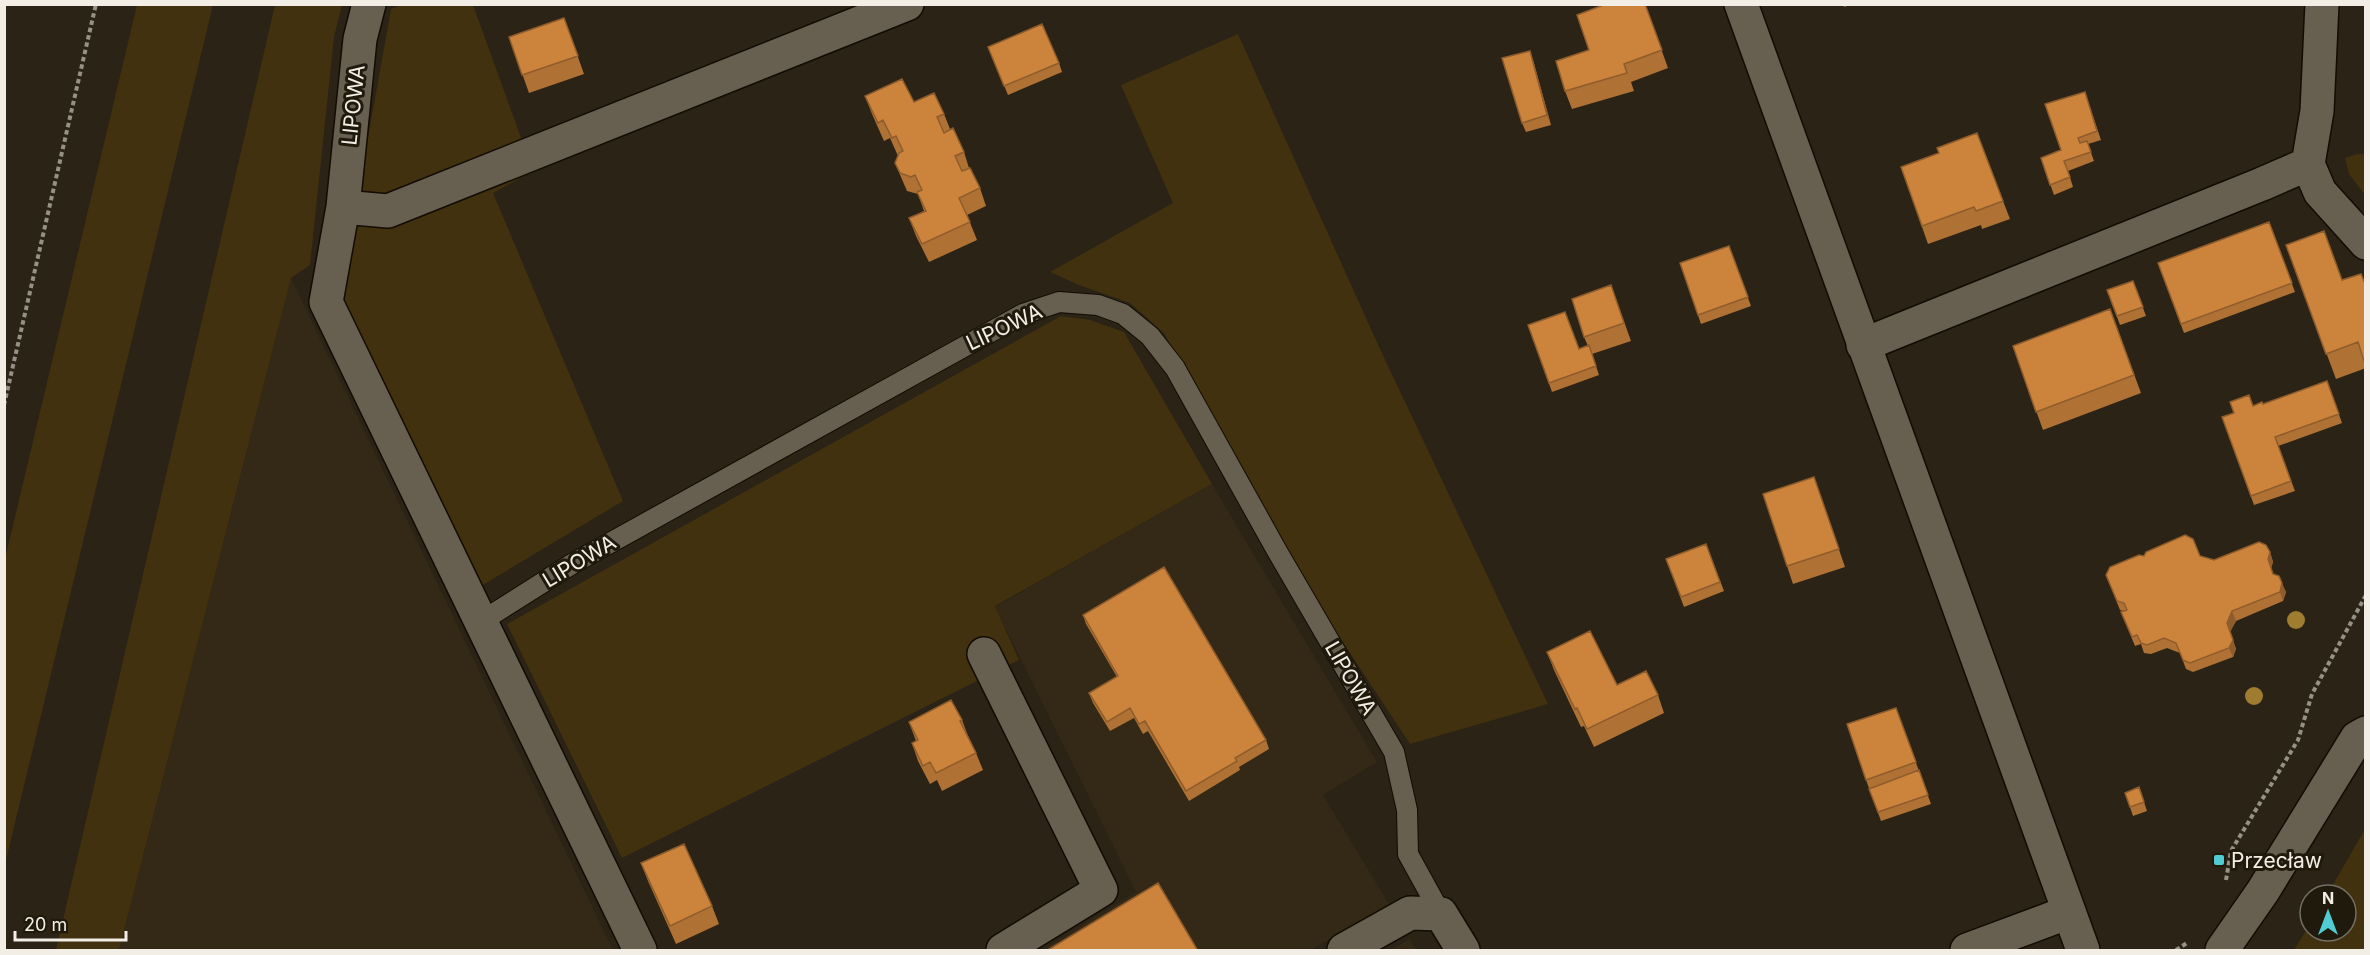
<svg xmlns="http://www.w3.org/2000/svg" width="2370" height="955" font-family="Inter,sans-serif">
<rect width="100%" height="100%" fill="#2a2316"/>
<!-- built -->
<path fill="#332916" d="M291 278 613 950H119Z
M1212 484 1377 762 1323 795 1389 904 1311 950H1042L1136 892 995 607Z
M1409 939 1417 950H1391Z"/>
<!-- green -->
<path fill="#41310f" d="M403 4 473 5 533 171 493 193 623 501 481 586 343 301 361 177 391 9Z
M137 5H213L5 864V559Z
M275 5H342L334 37 310 265 291 278 119 950H56Z
M1238 34 1380 349 1548 704 1410 744 1304 583 1164 333 1130 303 1079 285 1050 272 1173 203 1121 85Z
M2357 154H2365V195L2349 174 2345 158Z
M1061 316 1090 320 1124 332 1212 484 995 606 1019 660 622 858 507 624Z
M2365 829V950H2294L2310 924V931H2346V895H2327Z"/>
<g fill="none" stroke-linecap="round" stroke-linejoin="round">
<defs>
<path id="service" d="M482 621 572 564 1023 314 1059 302 1098 305 1123 314 1150 336 1175 368 1277 551 1394 752 1407 810 1408 854 1441 914"/>
<path id="minor" d="M369 4 360 39 343 207 326 302 640 950
M2322 4 2317 111 2308 164 2320 192 2366 243
M343 207 388 211 907 4
M1863 345 2262 184 2308 164
M984 654 1101 890 1003 950
M1344 950 1410 913 1441 914 1463 950
M1967 950 2069 912"/>
<path id="tertiary" d="M1741 4 2083 950
M2222 950 2263 891 2357 738 2366 733"/>
</defs>
<!-- service casing -->
<use href="#service" stroke="#120c03" stroke-width="22"/>
<!-- minor casing -->
<use href="#minor" stroke="#120c03" stroke-width="36"/>
<!-- tertiary casing -->
<use href="#tertiary" stroke="#120c03" stroke-width="36"/>
<!-- path -->
<path stroke="#969186" stroke-width="4" stroke-dasharray="4.5 3" stroke-linecap="butt" d="M4 405 96 4
M2226 880 2231 851 2298 740 2312 694 2366 595
M2176 950 2187 943"/>
<!-- service -->
<use href="#service" stroke="#675f50" stroke-width="20"/>
<!-- minor -->
<use href="#minor" stroke="#675f50" stroke-width="33"/>
<!-- tertiary -->
<use href="#tertiary" stroke="#675f50" stroke-width="33"/>
</g>
<!-- trees -->
<g fill="#9f7c2f">
<circle cx="2296" cy="620" r="9"/>
<circle cx="2254" cy="696" r="9"/>
</g>
<!-- wall -->
<path fill="#af7234" d="M1645 4 1668 68 1631 82 1634 91 1572 109 1565 91 1589 50Z
M1843 4H1853L1844 7Z
M564 18 584 74 529 93 509 37Z
M988 47 1059 63 1062 72 1008 95Z
M1533 60 1551 125 1526 132 1522 123Z
M2085 92 2101 140 2088 144 2094 161 2068 171 2073 187 2054 195 2041 158 2061 150Z
M865 96 914 102 944 114 950 129 964 152 969 168 980 188 986 206 967 215 977 240 929 262 916 236 909 218 924 211 918 194 907 191 895 163 898 156 890 138 884 141 872 114Z
M1901 167 2003 201 2010 219 1982 229 1981 225 1928 244Z
M2269 222 2295 292 2184 333 2158 263Z
M2286 245 2342 280 2366 286V368L2336 379Z
M1729 246 1751 306 1701 324 1680 263Z
M2133 281 2146 316 2120 325 2107 290Z
M1611 285 1631 341 1592 354 1599 375 1552 392 1528 325 1579 349 1588 346 1584 337Z
M2110 309 2141 393 2043 430 2013 346Z
M2327 381 2342 423 2278 446 2295 491 2254 505 2222 417 2253 406 2263 404Z
M1814 477 1845 567 1793 584 1787 566Z
M1706 544 1724 591 1684 607 1666 559Z
M2270 552 2273 562 2271 568 2273 574 2286 592 2283 601 2236 621 2230 632 2236 649 2233 657 2193 672 2186 669 2180 653 2167 648 2151 654 2144 653 2141 644 2135 646 2121 612 2123 611 2120 610 2106 575 2144 556H2200L2214 560Z
M1083 615 1266 740 1269 749 1239 767 1240 770 1189 801 1148 731 1143 734 1134 718 1110 731 1093 703 1089 693 1117 677 1086 624Z
M1547 652 1617 685 1658 695 1664 713 1594 747 1584 726 1581 727 1554 670Z
M1896 708 1931 804 1881 821 1866 780Z
M962 720 968 736 976 753 983 770 942 791 937 780 930 784 918 761 912 743 916 741 909 722Z
M2139 787 2147 811 2133 816 2125 793Z
M641 863 712 906 719 924 676 944 648 881Z"/>
<!-- shaded-wall -->
<path fill="#8f5c2b" d="M1530 51 1533 60 1551 125 1547 115Z
M2270 552 2273 562 2271 568 2268 559Z
M2282 583 2286 592 2283 601 2280 592Z
M2232 611 2236 621 2230 632 2227 623Z
M2233 640 2236 649 2233 657 2229 648Z"/>
<!-- building -->
<path fill="#cc843d" stroke="#8f5c2b" stroke-width="1.5" d="M1606 4H1645L1662 50 1624 64 1627 73 1565 91 1556 61 1589 50 1577 15Z
M564 18 578 56 522 75 509 37Z
M1042 24 1059 63 1004 86 988 47Z
M1530 51 1547 115 1522 123 1502 58Z
M902 79 914 102 934 93 944 114 937 117 944 133 953 128 964 152 955 156 962 171 970 168 980 188 959 198 970 222 922 244 909 218 926 211 917 192 922 190 915 175 911 177 900 173 895 163 899 153 903 151 896 136 892 138 883 120 878 123 865 96Z
M2085 92 2097 131 2078 138 2080 143 2087 141 2091 152 2064 161 2070 177 2050 185 2041 158 2061 150 2045 104Z
M1977 133 2003 201 1976 211 1974 207 1922 226 1901 167 1939 153 1937 148Z
M2269 222 2292 283 2181 324 2158 263Z
M2324 231 2342 280 2361 274 2366 286V360L2364 361 2358 342 2326 354 2286 245Z
M1729 246 1748 297 1698 315 1680 263Z
M2133 281 2143 307 2117 316 2107 290Z
M1611 285 1624 323 1584 337 1572 299Z
M2110 309 2134 375 2036 412 2013 346Z
M1565 312 1579 349 1589 345 1596 366 1549 383 1528 325Z
M2327 381 2339 414 2275 437 2291 481 2251 496 2222 417 2234 413 2230 402 2249 395 2253 406 2262 402 2263 404Z
M1814 477 1839 549 1787 566 1763 494Z
M2185 535 2193 539 2200 556 2214 560 2259 542 2266 545 2270 552 2268 559 2273 574 2279 576 2282 583 2280 592 2232 611 2227 623 2233 640 2229 648 2190 663 2183 660 2176 643 2164 638 2147 645 2141 643 2137 635 2132 637 2121 612 2127 610 2124 603 2117 601 2106 575 2110 567 2139 555 2144 556 2146 552Z
M1706 544 1720 582 1681 597 1666 559Z
M1164 567 1266 740 1235 758 1237 761 1186 791 1145 721 1139 724 1130 708 1107 722 1089 693 1118 676 1083 615Z
M1590 631 1617 685 1646 671 1658 695 1587 729 1577 708 1575 709 1547 652Z
M951 700 962 720 960 721 976 753 936 773 930 762 923 766 912 743 918 740 909 722Z
M1896 708 1916 762 1866 780 1847 724Z
M1919 770 1928 795 1878 812 1869 789Z
M2139 787 2144 802 2130 807 2125 793Z
M684 844 712 906 670 926 641 863Z
M1158 883 1198 951H1046Z"/>
<!-- markers -->
<rect fill="#51ccd3" stroke="#201a0d" stroke-width="2" x="2213" y="854" width="12" height="12" rx="3"/>
<g text-anchor="middle" dominant-baseline="central" stroke-width="6" stroke-linejoin="round" paint-order="stroke">
<!-- street labels -->
<g font-size="21" fill="#f2eee5" stroke="#201a0d">
<text transform="translate(353 105) rotate(-84)">LIPOWA</text>
<text transform="translate(1004 327) rotate(-25)">LIPOWA</text>
<text transform="translate(579 561) rotate(-31)">LIPOWA</text>
<text transform="translate(1351 678) rotate(60)">LIPOWA</text>
</g>
<!-- poi labels -->
<g font-size="21" fill="#f2eee5" stroke="#201a0d" text-anchor="start">
<text x="2231" y="860">Przecław</text>
</g>
</g>
<!-- border -->
<rect width="2370" height="955" fill="none" stroke="#f2eee5" stroke-width="12"/>
<!-- north arrow -->
<g transform="translate(2328 913)"><circle r="28" fill="#201a0d" stroke="#746f63" stroke-width="1.5"/>
<path d="M0-4.5L10 22L0 15L-10 22Z" fill="#51ccd3"/>
<text y="-9" font-size="16" font-weight="bold" text-anchor="middle" fill="#f2eee5">N</text>
</g>
<!-- scale -->
<path d="M15 931v9h111v-9" fill="none" stroke="#f2eee5" stroke-width="3"/>
<text x="24" y="931" font-size="18" fill="#f2eee5" stroke="#201a0d" stroke-width="4.5" paint-order="stroke">20 m</text>
</svg>
